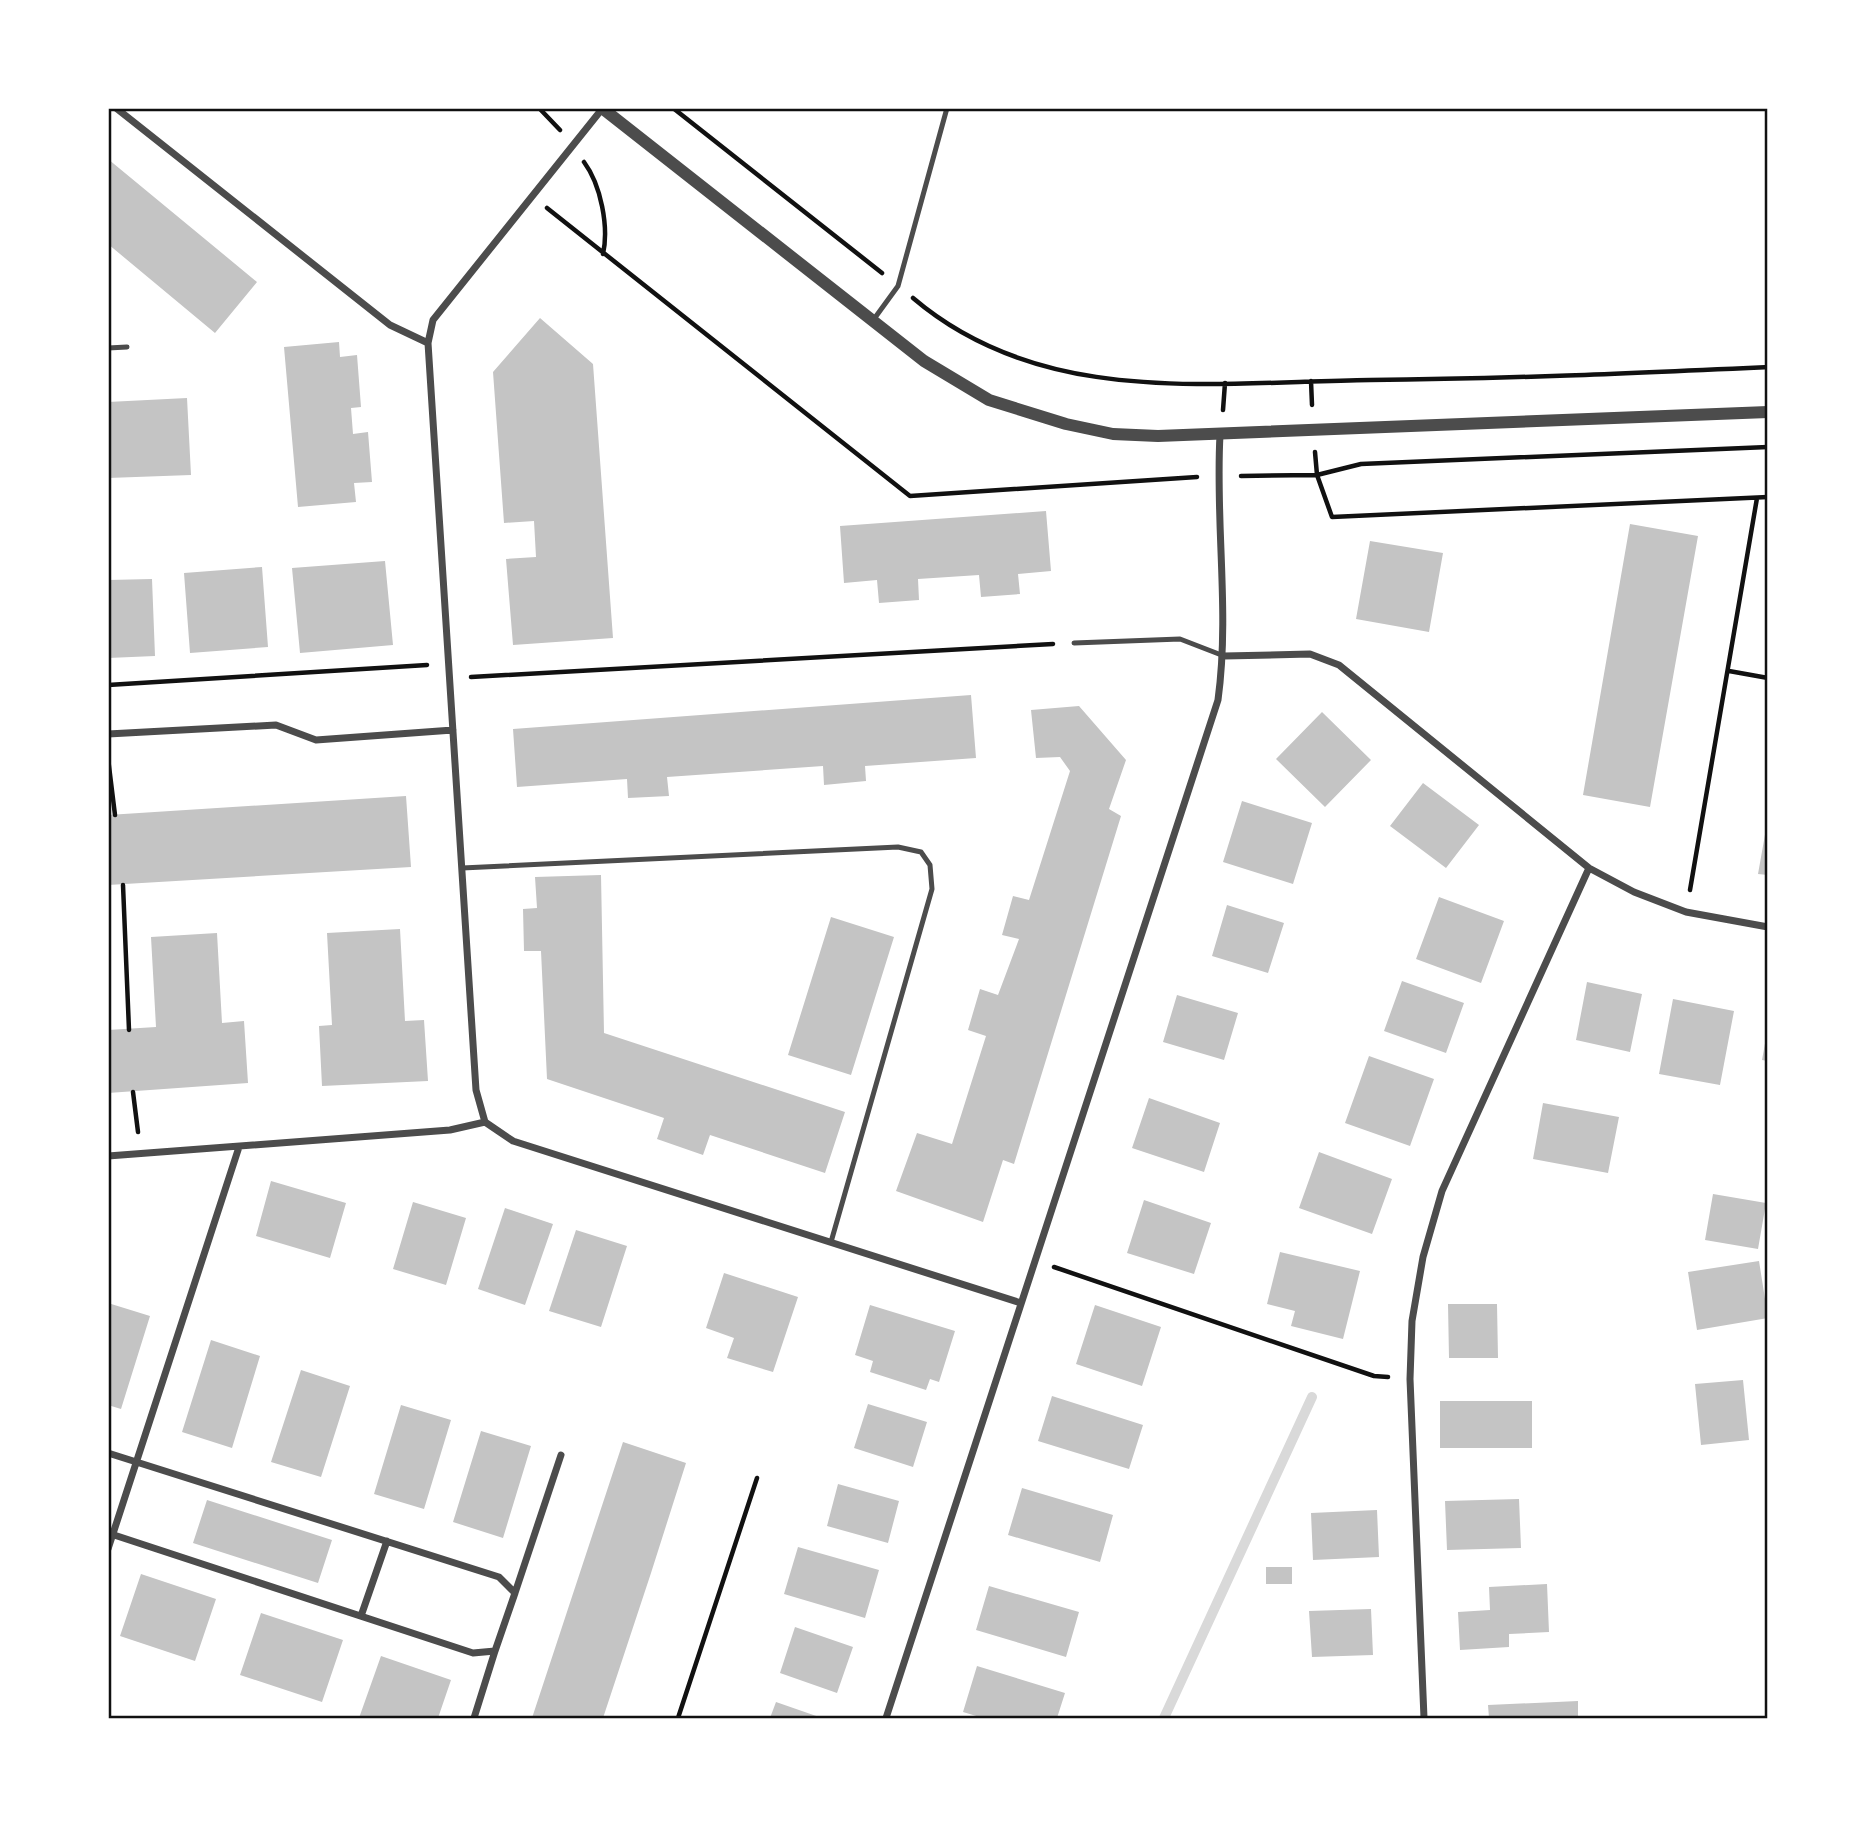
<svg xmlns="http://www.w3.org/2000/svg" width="1876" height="1827" font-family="Inter,sans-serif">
<rect width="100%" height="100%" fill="#fff"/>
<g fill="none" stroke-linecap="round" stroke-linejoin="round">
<!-- stream -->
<path stroke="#d9d9d9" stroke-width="10" d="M1164 1718 1312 1397"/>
</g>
<!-- building -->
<path fill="#c4c4c4" d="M108 159 257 282 215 333 108 244Z
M540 318 593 364 613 638 513 645 506 559 536 557 534 521 504 523 493 372Z
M339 342 340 357 357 355 361 407 351 408 353 434 368 432 372 482 354 483 356 502 298 507 284 347Z
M187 398 191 475 108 478V402Z
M1046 511 1051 571 1018 574 1020 594 981 597 979 575 918 579 919 600 879 603 877 580 844 583 840 526Z
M1630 524 1698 536 1650 807 1583 795Z
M1370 541 1443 553 1429 632 1356 619Z
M385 561 393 645 300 653 292 568Z
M262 567 268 647 190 653 184 573Z
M152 579 155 656 108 658V580Z
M971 695 976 758 865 766 866 781 824 785 823 766 667 777 669 796 628 798 627 779 517 787 513 729Z
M1079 706 1126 760 1109 809 1121 816 1014 1164 1003 1160 983 1222 896 1191 917 1133 952 1144 986 1036 968 1030 980 989 998 995 1019 939 1002 935 1013 896 1029 900 1070 771 1060 757 1036 758 1031 710Z
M1322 712 1371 760 1325 807 1276 759Z
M1423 783 1479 825 1446 868 1390 826Z
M406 796 411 867 108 885V815Z
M1242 801 1312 823 1293 884 1223 862Z
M1766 829H1768V875L1758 874Z
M601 875 604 1033 845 1112 825 1173 710 1135 703 1155 657 1139 664 1118 547 1079 541 951H524L523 909 537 908 535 877Z
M1439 897 1504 921 1481 983 1416 959Z
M1227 905 1284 923 1268 973 1212 956Z
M831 917 894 937 851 1075 788 1055Z
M400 929 405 1021 424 1020 428 1081 322 1086 319 1026 332 1025 327 933Z
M217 933 222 1023 244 1021 248 1083 108 1093V1030L156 1027 151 937Z
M1402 981 1464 1003 1446 1053 1384 1031Z
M1587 982 1642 994 1630 1052 1576 1040Z
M1177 995 1238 1013 1224 1060 1163 1042Z
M1673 999 1734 1011 1720 1085 1659 1074Z
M1766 1038H1768V1061L1762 1060Z
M1369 1056 1434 1079 1410 1146 1345 1123Z
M1149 1098 1220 1123 1204 1172 1132 1148Z
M1543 1103 1619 1117 1608 1173 1533 1159Z
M1319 1152 1392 1179 1372 1234 1299 1208Z
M271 1181 346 1203 330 1258 256 1236Z
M1713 1194 1766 1203 1758 1249 1705 1240Z
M1144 1200 1211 1223 1194 1274 1127 1253Z
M413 1202 466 1218 446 1285 393 1269Z
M505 1208 553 1224 525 1305 478 1289Z
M576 1230 627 1246 601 1327 549 1311Z
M1280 1252 1360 1271 1343 1339 1291 1326 1295 1311 1267 1304Z
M1759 1261 1768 1318 1697 1330 1688 1272Z
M724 1273 798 1297 773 1372 727 1358 734 1338 706 1328Z
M108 1303 150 1316 121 1409 108 1405Z
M1448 1304H1497L1498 1358H1449Z
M870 1305 955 1331 939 1382 930 1379 926 1390 870 1372 873 1361 855 1355Z
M1095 1305 1161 1327 1142 1386 1076 1364Z
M211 1340 260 1356 232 1448 182 1432Z
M301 1370 350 1386 321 1477 271 1462Z
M1743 1380 1749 1440 1701 1445 1695 1384Z
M1052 1396 1143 1425 1129 1469 1038 1441Z
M1440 1401H1532V1448H1440Z
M868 1404 927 1422 913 1467 854 1448Z
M401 1405 451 1420 424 1509 374 1494Z
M481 1431 531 1446 503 1538 453 1522Z
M623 1442 686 1463 651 1573 603 1718H532Z
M838 1484 899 1501 888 1543 827 1526Z
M1022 1488 1113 1515 1100 1562 1008 1535Z
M1519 1499 1521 1548 1447 1550 1445 1501Z
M207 1500 332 1540 318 1583 193 1543Z
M1377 1510 1379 1557 1313 1560 1311 1513Z
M798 1547 879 1570 865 1618 784 1594Z
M1266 1567H1292V1584H1266Z
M141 1574 216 1599 195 1661 120 1636Z
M1547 1584 1549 1632 1509 1634V1647L1460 1650 1458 1612 1490 1610 1489 1587Z
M989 1586 1079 1612 1066 1657 976 1630Z
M1371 1609 1373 1655 1312 1657 1309 1611Z
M261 1613 343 1640 322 1702 240 1675Z
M795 1627 853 1647 837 1693 780 1673Z
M381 1656 451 1680 438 1718H359Z
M977 1666 1065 1693 1057 1718H983L963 1712Z
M1578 1701V1718H1489L1488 1705Z
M776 1702 822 1718H770Z"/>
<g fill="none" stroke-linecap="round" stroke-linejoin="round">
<!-- path -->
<path stroke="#111" stroke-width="4.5" d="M539 108 560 130
M673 108 882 273
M584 162C601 185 609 227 603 254
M547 208 910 496 1197 477
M913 298C1042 408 1213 382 1370 380 1503 379 1635 373 1768 367
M1311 381 1312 405
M1223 410 1225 383
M1315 452 1317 475 1332 517 1768 497
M1241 476 1317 475 1361 464 1768 447
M1729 671 1768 678
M471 677 1053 644
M108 685 427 665
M108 758 115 815
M123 885 129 1030
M1690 890 1757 498
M133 1092 138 1132
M1054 1267 1374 1376 1388 1377
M678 1718 757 1478"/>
<!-- service -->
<path stroke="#4c4c4c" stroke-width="5" d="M874 319 898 286 947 108
M108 348 127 347
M1074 643 1180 639 1224 656
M462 868 898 847 921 852 930 865 932 889 831 1242"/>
<!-- minor -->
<path stroke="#4c4c4c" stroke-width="7" d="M116 108 390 325 428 343
M602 109 433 320 428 343 476 1090 485 1122 513 1141 1021 1303
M1224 656 1310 654 1339 665 1589 868 1634 892 1686 912 1768 927
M108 734 276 725 316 740 453 730
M108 1156 450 1130 485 1122
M108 1453 499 1577 515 1593 495 1651 473 1653 108 1533
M108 1549 239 1147
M515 1593 561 1455
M361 1616 387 1541
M474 1718 495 1651
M886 1718 1218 700C1230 612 1215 523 1220 435
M1424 1718 1410 1379 1412 1321 1423 1257 1442 1191 1589 868"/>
<!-- tertiary -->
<path stroke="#4c4c4c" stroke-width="12" d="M602 108 924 361 989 400 1066 424 1113 434 1158 436 1768 412"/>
</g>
<!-- border -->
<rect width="1876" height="1827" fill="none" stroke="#ffffff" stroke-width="220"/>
<rect x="110" y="110" width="1656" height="1607" fill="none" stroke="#111" stroke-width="2.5"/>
</svg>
